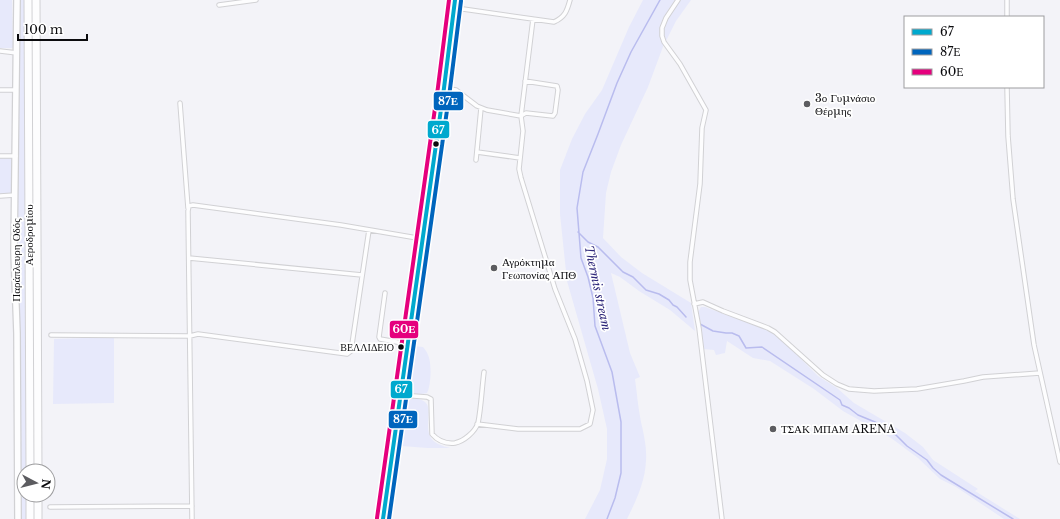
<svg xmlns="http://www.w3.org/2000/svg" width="1060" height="519" font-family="'Libre Baskerville',serif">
<rect width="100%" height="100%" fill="#f3f3f8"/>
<!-- green -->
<path fill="#e7e9fb" d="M0 0H12L13 48H0Z
M19 0H24L26 30 27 471H24V495H27V519H20L18 197Z
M643 0H675C667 13 654 28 664 44L648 87 621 145 611 172 606 193 603 238 621 257 642 273 691 303 695 331 670 310 639 291 620 277 611 273 630 353 640 377 635 379C637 393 638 408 641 422 644 435 647 448 646 461 645 482 636 501 627 519H585L600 490 607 459V429L598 389 567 281 560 214V170L572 139 585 114 602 90 629 27Z
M680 0H691L676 21 666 41C658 27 673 11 680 0Z
M0 158H13V194H0Z
M701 307H705L770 331 777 335 818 376 837 388 854 403 905 433 923 447 933 460 978 489 975 491 1020 519H1004L956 487 940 479 918 458 891 438 843 411 814 389 770 361 753 358 727 341 725 353 716 355 714 350 703 349 702 338 698 337 696 316Z
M114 337V403L53 404 54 339Z
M412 346 423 347C425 349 427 352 428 355 432 363 431 386 427 393 420 395 414 394 408 391L407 387Z
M406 398C412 399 420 398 425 402 435 410 419 435 438 444 442 446 447 447 450 448H428L401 446 391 519H387L401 405 404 400Z"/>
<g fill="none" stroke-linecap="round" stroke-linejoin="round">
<!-- stream -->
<path stroke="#b9bcee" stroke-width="1.5" d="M578 232 588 242 598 247 623 272 633 277 646 290 659 294 669 300 673 305 677 307 686 317
M700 324 713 331 726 333H732L739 336 746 348 762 347 840 400 842 405 849 408 858 415 875 422 896 435 907 446 927 460 933 468 941 475 1013 519
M607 519 615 498 621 473V422L612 372 595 326 593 298 588 277 581 258 577 208 583 172 598 134 617 83 631 52 660 0"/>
<defs>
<path id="street" d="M678 0 666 18 662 28V36L664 42 680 64 706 110 702 128 700 184 690 262V280L699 328 722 519
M219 5 256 0
M454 10 463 9 554 22C565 17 567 11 570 0
M1007 17V0
M0 51 17 53
M1007 87 1008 136 1013 199 1034 345 1060 462
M444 88 456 90 477 106 487 110 521 116 526 113 553 116 555 113 558 90 557 86 525 81
M0 90H16
M180 103 188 208
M477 152 520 158
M0 156H16
M476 160 481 108
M0 196 15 195
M189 258 362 275
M385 293 379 337 380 339 408 344
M694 304 703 302 723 311 768 328 775 332 823 375 837 384 849 389 874 391 917 389 964 381 983 377 1040 373
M51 335 190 336 198 334 347 354 351 351 369 230
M400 395 427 397 431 399 432 434C438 441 445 444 455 443 464 441 475 432 478 423 481 409 482 387 484 372
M477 424 518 429H580L590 424 593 410 587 381 575 339 555 289 521 178 519 169 523 131 521 116 533 19
M50 507 192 506
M192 519 188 211 189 206 193 205 341 225 423 239"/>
<path id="secondary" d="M17 0 14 252 17 333 18 519"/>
<path id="primary" d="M383 519 444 88 455 0"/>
<path id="highway" d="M28 0 30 471
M36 0 38 471
M30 495V519
M38 519V495"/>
</defs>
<!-- street casing -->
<use href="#street" stroke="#d1d1d4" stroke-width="5.5"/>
<!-- secondary casing -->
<use href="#secondary" stroke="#d1d1d4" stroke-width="8"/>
<!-- primary casing -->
<use href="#primary" stroke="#d1d1d4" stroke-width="8"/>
<!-- highway casing -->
<use href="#highway" stroke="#d1d1d4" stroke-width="9"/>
<!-- street -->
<use href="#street" stroke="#fdfdfe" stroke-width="3.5"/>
<!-- secondary -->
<use href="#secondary" stroke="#fdfdfe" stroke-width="5.5"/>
<!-- primary -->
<use href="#primary" stroke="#fdfdfe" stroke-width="6"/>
<!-- highway -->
<use href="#highway" stroke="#fdfdfe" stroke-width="7"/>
<defs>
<path id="bus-1" d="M383 519 444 88 455 0"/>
<path id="bus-2" d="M389 519 450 89 461 1"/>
<path id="bus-3" d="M377 518 438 87 449 0"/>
</defs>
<!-- bus-1 casing -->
<use href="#bus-1" stroke="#fff" stroke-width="7"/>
<!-- bus-2 casing -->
<use href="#bus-2" stroke="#fff" stroke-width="7"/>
<!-- bus-3 casing -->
<use href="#bus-3" stroke="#fff" stroke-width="7"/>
<!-- bus-1 -->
<use href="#bus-1" stroke="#00a9ce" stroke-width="4"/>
<!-- bus-2 -->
<use href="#bus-2" stroke="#0065bd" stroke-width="4"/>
<!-- bus-3 -->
<use href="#bus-3" stroke="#e5007d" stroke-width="4"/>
</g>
<!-- markers -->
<g fill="#5c5c60" stroke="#fff" stroke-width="1.5">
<circle cx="807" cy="104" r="4"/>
<circle cx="494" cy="268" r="4"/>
<circle cx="773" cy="429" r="4"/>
</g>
<g fill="#0b0b0e" stroke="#fff" stroke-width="1.5">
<circle cx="436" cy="144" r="3.5"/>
<circle cx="401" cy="347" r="3.5"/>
</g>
<g text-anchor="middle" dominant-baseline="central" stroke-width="3.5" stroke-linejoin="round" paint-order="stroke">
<!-- bus labels -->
<g font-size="10" fill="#0b0b0e" stroke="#fff" text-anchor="end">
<text x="394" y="347">ΒΕΛΛΙΔΕΙΟ</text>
</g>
<!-- poi labels -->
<g font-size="11" fill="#0b0b0e" stroke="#fff" text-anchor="start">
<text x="815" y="98">3ο Γυμνάσιο<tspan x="815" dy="13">Θέρμης</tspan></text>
<text x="502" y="262">Αγρόκτημα<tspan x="502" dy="13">Γεωπονίας ΑΠΘ</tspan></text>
<text x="781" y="429">ΤΣΑΚ ΜΠΑΜ ARENA</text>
</g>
<!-- street labels -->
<g font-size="11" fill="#0b0b0e" stroke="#fff">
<text transform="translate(29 235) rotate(-90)">Αεροδρομίου</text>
<text transform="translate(16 260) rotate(-90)">Παράπλευρη Οδός</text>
</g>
<!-- water labels -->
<g font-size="12" font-style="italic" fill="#322b7c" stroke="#fff">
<text transform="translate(598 288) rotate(78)">Thermis stream</text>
</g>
</g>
<g stroke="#fff" stroke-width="1.5">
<rect x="433" y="91" width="31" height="20" rx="4" fill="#0065bd"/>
<rect x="427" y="120" width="23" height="19" rx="4" fill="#00a9ce"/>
<rect x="389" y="320" width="30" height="19" rx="4" fill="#e5007d"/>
<rect x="390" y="380" width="23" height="19" rx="4" fill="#00a9ce"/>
<rect x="388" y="410" width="30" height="19" rx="4" fill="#0065bd"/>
</g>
<g font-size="11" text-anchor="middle" font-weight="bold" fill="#fff">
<text x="448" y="105">87Ε</text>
<text x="438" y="134">67</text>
<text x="404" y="333">60Ε</text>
<text x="401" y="393">67</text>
<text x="403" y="423">87Ε</text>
</g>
<!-- legend -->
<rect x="904" y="16" width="140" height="72" fill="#ffffff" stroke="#9d9d9f"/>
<rect x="912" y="29" width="20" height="6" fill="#00a9ce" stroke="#9d9d9f"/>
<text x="940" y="36" font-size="12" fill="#0b0b0e">67</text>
<rect x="912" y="49" width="20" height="6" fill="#0065bd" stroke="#9d9d9f"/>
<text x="940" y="56" font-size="12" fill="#0b0b0e">87Ε</text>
<rect x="912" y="69" width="20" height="6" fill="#e5007d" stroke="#9d9d9f"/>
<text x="940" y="76" font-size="12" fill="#0b0b0e">60Ε</text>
<!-- north arrow -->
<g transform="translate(36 483) rotate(97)"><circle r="19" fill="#ffffff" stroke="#9d9d9f"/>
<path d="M0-3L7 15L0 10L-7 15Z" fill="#5c5c60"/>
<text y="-6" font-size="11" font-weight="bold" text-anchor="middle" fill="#0b0b0e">N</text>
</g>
<!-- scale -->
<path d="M18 34v6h69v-6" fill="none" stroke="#0b0b0e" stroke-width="2"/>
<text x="24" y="34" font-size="12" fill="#0b0b0e" stroke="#ffffff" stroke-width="3" paint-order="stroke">100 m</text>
</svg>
